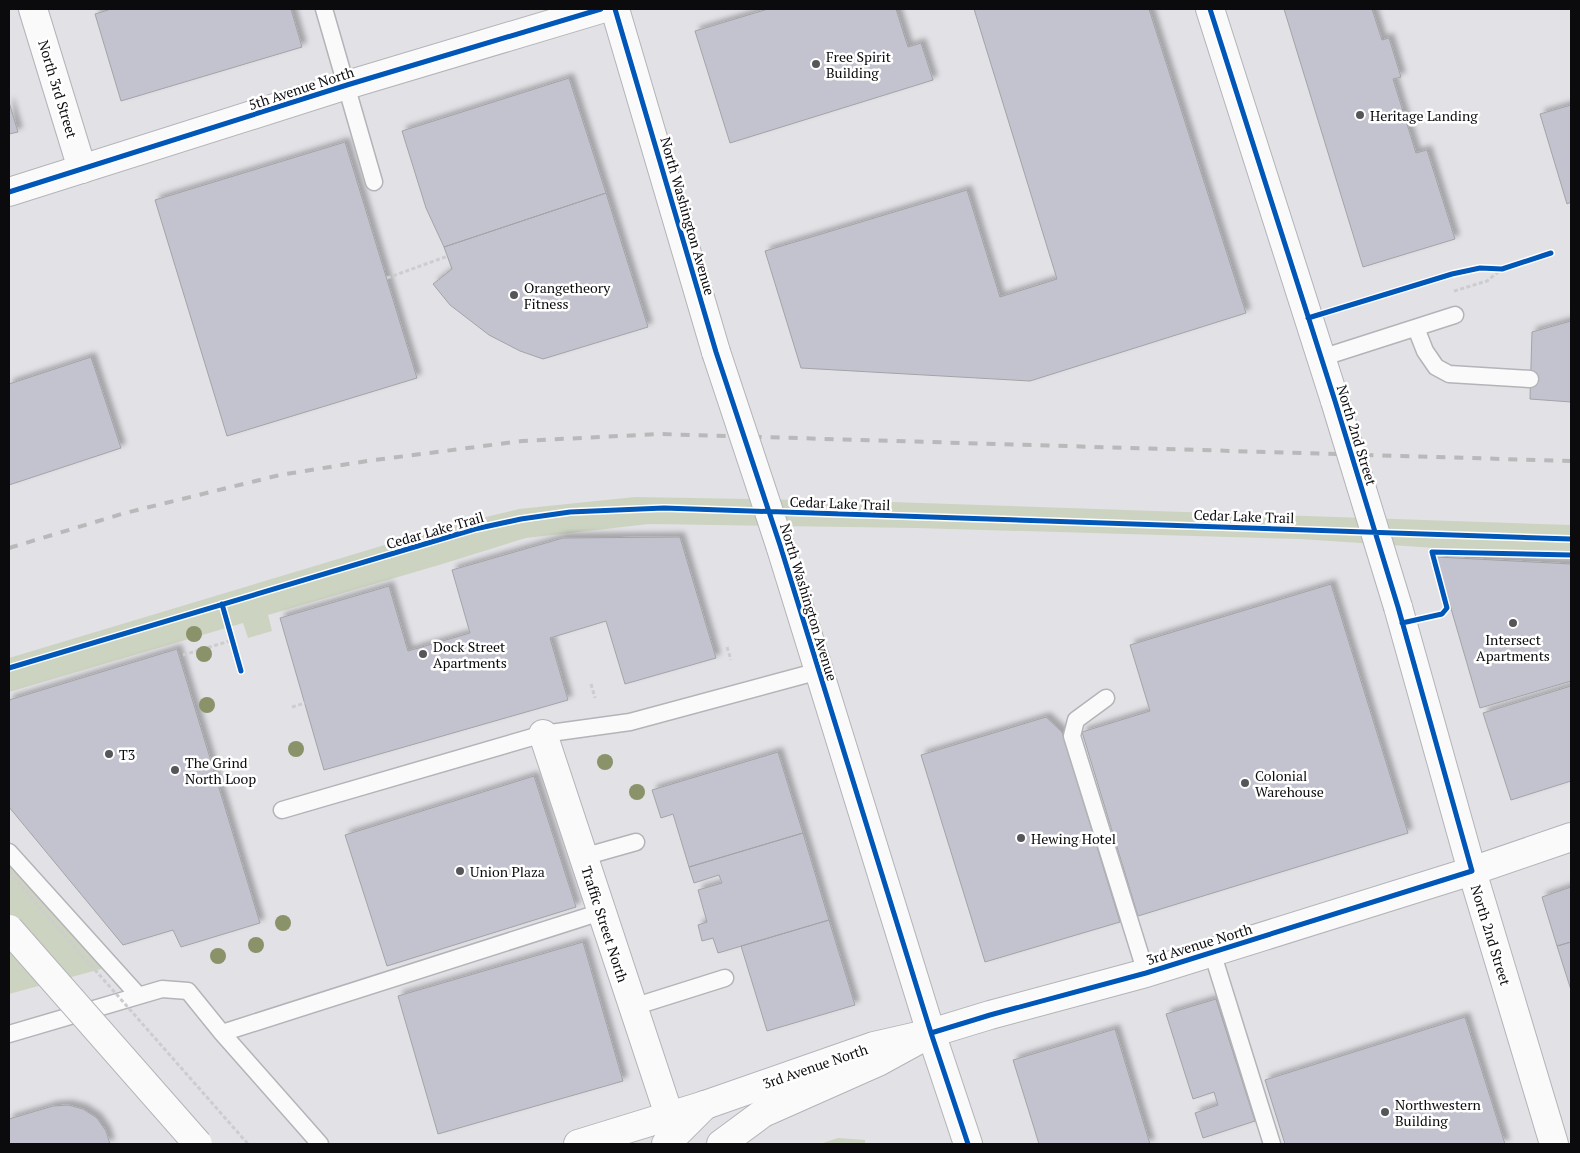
<svg xmlns="http://www.w3.org/2000/svg" width="1580" height="1153" font-family="'PT Serif',serif">
<defs>
<filter id="shadow"><feDropShadow dx="4.5" dy="-4.5" stdDeviation="2.5" flood-color="#0004"/></filter>
</defs>
<rect width="100%" height="100%" fill="#e1e1e6"/>
<!-- green -->
<path fill="#cdd3c1" d="M635 497 861 501 1571 525V557L1300 539 916 528 649 524 526 538 439 565 268 615 272 631 248 638 243 623 9 692V658L448 526 519 509Z
M9 852 112 966 9 994Z
M838 1138 865 1140V1144H820Z"/>
<!-- building -->
<path fill="#c2c3ce" stroke="#a3a4a7" filter="url(#shadow)" d="M111 9H291L302 47 121 101 95 14Z
M768 9H896L908 47 921 43 933 80 730 143 695 31Z
M974 9H1149L1246 313 1030 381 801 368 765 251 967 190 1000 297 1057 279Z
M1284 9H1372L1382 40 1389 38 1401 77 1393 79 1416 153 1427 150 1455 239 1363 267Z
M569 78 606 193 444 247 426 208 402 131Z
M9 102 18 132 9 134Z
M1571 105V202L1567 204 1540 114Z
M345 142 417 378 227 436 155 200Z
M606 193 648 327 543 359 520 351 489 335 450 305 433 284 452 269 444 247Z
M1571 321V402L1530 399 1532 332Z
M91 357 121 448 9 485V384Z
M680 537 716 658 625 684 606 621 550 638 568 700 324 770 280 618 389 586 408 651 470 633 452 570 563 538Z
M1436 557 1571 564V681L1480 708Z
M1331 584 1408 833 1138 916 1082 732 1150 711 1130 645Z
M177 649 260 923 181 947 173 930 123 945 9 807V700Z
M1571 686V781L1511 800 1483 713Z
M1046 717 1062 732 1120 922 985 962 921 755Z
M778 752 803 833 689 867 673 814 661 818 652 790Z
M534 776 576 907 387 966 345 835Z
M803 833 829 920 718 953 713 938 702 941 698 925 707 922 698 890 722 883 719 875 694 883 689 867Z
M1571 887V942L1557 946 1542 897Z
M829 920 855 1005 767 1031 741 946Z
M583 942 623 1081 438 1134 398 996Z
M1571 942V990L1557 946Z
M1216 999 1255 1121 1203 1138 1195 1113 1218 1105 1214 1092 1193 1099 1166 1014Z
M1465 1017 1505 1144H1285L1265 1080Z
M1115 1029 1150 1144H1039L1013 1060Z
M68 1105 83 1109 97 1118 106 1131 110 1144H9V1119L53 1106Z"/>
<g fill="none" stroke-linecap="round" stroke-linejoin="round">
<defs>
<path id="service" d="M324 9 374 182
M1416 328 1425 351 1436 367 1449 374 1530 379
M1321 358 1455 315
M1106 698 1076 720 1072 736 1146 973
M282 810 543 734 630 722 819 671
M9 852 138 995
M583 857 636 842
M1212 952 1272 1144
M633 1007 725 978
M222 1033 601 912
M9 1034 162 989 188 991 222 1033 320 1144"/>
<path id="minor" d="M33 9 82 169
M543 734 669 1115"/>
<path id="tertiary" d="M1210 9 1335 401
M9 192 347 85 601 9
M1398 607 1472 871 1554 1144
M931 1033 990 1015 1146 973 1472 871 1571 837
M578 1144 705 1105"/>
<path id="secondary" d="M615 9 716 352
M705 1105 874 1046 931 1033 780 545"/>
<path id="primary" d="M931 1033 968 1144"/>
<path id="motorway" d="M666 1144 705 1105
M721 1144 763 1113 878 1062 931 1033"/>
</defs>
<!-- service casing -->
<use href="#service" stroke="#b3b4b8" stroke-width="19"/>
<!-- minor casing -->
<use href="#minor" stroke="#b3b4b8" stroke-width="30"/>
<!-- tertiary casing -->
<use href="#tertiary" stroke="#b3b4b8" stroke-width="30"/>
<!-- secondary casing -->
<use href="#secondary" stroke="#b3b4b8" stroke-width="30"/>
<!-- primary casing -->
<use href="#primary" stroke="#b3b4b8" stroke-width="30"/>
<!-- motorway casing -->
<use href="#motorway" stroke="#b3b4b8" stroke-width="30"/>
<!-- path -->
<path stroke="#cdcdcf" stroke-width="3" stroke-dasharray="4 2.5" stroke-linecap="butt" d="M387 278 448 256
M1454 291 1487 281 1502 269
M727 647 731 660
M183 655 233 640
M591 684 595 698
M292 707 305 703"/>
<!-- service -->
<use href="#service" stroke="#fafafb" stroke-width="16"/>
<!-- minor -->
<use href="#minor" stroke="#fafafb" stroke-width="28"/>
<!-- tertiary -->
<use href="#tertiary" stroke="#fafafb" stroke-width="28"/>
<!-- secondary -->
<use href="#secondary" stroke="#fafafb" stroke-width="28"/>
<!-- primary -->
<use href="#primary" stroke="#fafafb" stroke-width="28"/>
<!-- motorway -->
<use href="#motorway" stroke="#fafafb" stroke-width="28"/>
<!-- rail -->
<path stroke="#b9b9ba" stroke-width="4" stroke-dasharray="9 9" stroke-linecap="butt" d="M9 548 125 513 280 475 367 461 522 441 659 434 1571 461"/>
<defs>
<path id="tertiary-bridge" d="M1335 401 1398 607"/>
<path id="secondary-bridge" d="M716 352 780 545"/>
<path id="motorway-bridge" d="M9 929 198 1144"/>
</defs>
<!-- tertiary-bridge casing -->
<use href="#tertiary-bridge" stroke="#b3b4b8" stroke-width="30" stroke-linecap="butt"/>
<!-- secondary-bridge casing -->
<use href="#secondary-bridge" stroke="#b3b4b8" stroke-width="30" stroke-linecap="butt"/>
<!-- motorway-bridge casing -->
<use href="#motorway-bridge" stroke="#b3b4b8" stroke-width="30" stroke-linecap="butt"/>
<!-- path-bridge -->
<path stroke="#cdcdcf" stroke-width="3" stroke-dasharray="4 2.5" stroke-linecap="butt" d="M9 872 248 1144"/>
<!-- tertiary-bridge -->
<use href="#tertiary-bridge" stroke="#fafafb" stroke-width="28"/>
<!-- secondary-bridge -->
<use href="#secondary-bridge" stroke="#fafafb" stroke-width="28"/>
<!-- motorway-bridge -->
<use href="#motorway-bridge" stroke="#fafafb" stroke-width="28"/>
<defs>
<path id="cycleway" d="M615 9 716 352 780 545 931 1033 968 1144
M9 192 347 85 601 9
M1308 318 1452 274 1480 268 1502 269 1551 253
M222 604 241 671
M1402 623 1442 614 1447 608 1432 552 1571 555
M9 668 475 529 521 519 570 512 664 508 1571 539
M931 1033 990 1015 1146 973 1472 871 1398 607 1335 401 1210 9"/>
</defs>
<!-- cycleway casing -->
<use href="#cycleway" stroke="#fff" stroke-width="8"/>
<!-- cycleway -->
<use href="#cycleway" stroke="#0057b8" stroke-width="5"/>
</g>
<!-- trees -->
<g fill="#8a9269">
<circle cx="194" cy="634" r="8"/>
<circle cx="204" cy="654" r="8"/>
<circle cx="207" cy="705" r="8"/>
<circle cx="296" cy="749" r="8"/>
<circle cx="605" cy="762" r="8"/>
<circle cx="637" cy="792" r="8"/>
<circle cx="283" cy="923" r="8"/>
<circle cx="256" cy="945" r="8"/>
<circle cx="218" cy="956" r="8"/>
</g>
<!-- markers -->
<g fill="#56565a" stroke="#fff" stroke-width="2">
<circle cx="816" cy="64" r="5"/>
<circle cx="1360" cy="115" r="5"/>
<circle cx="514" cy="295" r="5"/>
<circle cx="1513" cy="623" r="5"/>
<circle cx="423" cy="654" r="5"/>
<circle cx="109" cy="754" r="5"/>
<circle cx="175" cy="770" r="5"/>
<circle cx="1245" cy="783" r="5"/>
<circle cx="1021" cy="838" r="5"/>
<circle cx="460" cy="871" r="5"/>
<circle cx="1385" cy="1112" r="5"/>
</g>
<g text-anchor="middle" dominant-baseline="central" stroke-width="5" stroke-linejoin="round" paint-order="stroke">
<!-- poi labels -->
<g font-size="14" fill="#0b0b0e" stroke="#fff" text-anchor="start">
<text x="826" y="56">Free Spirit<tspan x="826" dy="16">Building</tspan></text>
<text x="1370" y="115">Heritage Landing</text>
<text x="524" y="287">Orangetheory<tspan x="524" dy="16">Fitness</tspan></text>
<text x="1513" y="639" text-anchor="middle">Intersect<tspan x="1513" dy="16">Apartments</tspan></text>
<text x="433" y="646">Dock Street<tspan x="433" dy="16">Apartments</tspan></text>
<text x="119" y="754">T3</text>
<text x="185" y="762">The Grind<tspan x="185" dy="16">North Loop</tspan></text>
<text x="1255" y="775">Colonial<tspan x="1255" dy="16">Warehouse</tspan></text>
<text x="1031" y="838">Hewing Hotel</text>
<text x="470" y="871">Union Plaza</text>
<text x="1395" y="1104">Northwestern<tspan x="1395" dy="16">Building</tspan></text>
</g>
<!-- street labels -->
<g font-size="14" fill="#0b0b0e" stroke="#fff">
<text transform="translate(301 88) rotate(-18)">5th Avenue North</text>
<text transform="translate(58 89) rotate(73)">North 3rd Street</text>
<text transform="translate(688 216) rotate(74)">North Washington Avenue</text>
<text transform="translate(1357 435) rotate(73)">North 2nd Street</text>
<text transform="translate(840 503) rotate(2)">Cedar Lake Trail</text>
<text transform="translate(1244 516) rotate(2)">Cedar Lake Trail</text>
<text transform="translate(435 530) rotate(-16)">Cedar Lake Trail</text>
<text transform="translate(809 602) rotate(73)">North Washington Avenue</text>
<text transform="translate(605 924) rotate(72)">Traffic Street North</text>
<text transform="translate(1491 935) rotate(73)">North 2nd Street</text>
<text transform="translate(1199 944) rotate(-17)">3rd Avenue North</text>
<text transform="translate(815 1066) rotate(-19)">3rd Avenue North</text>
</g>
</g>
<!-- border -->
<rect width="1580" height="1153" fill="none" stroke="#0b0b0e" stroke-width="20"/>
</svg>
